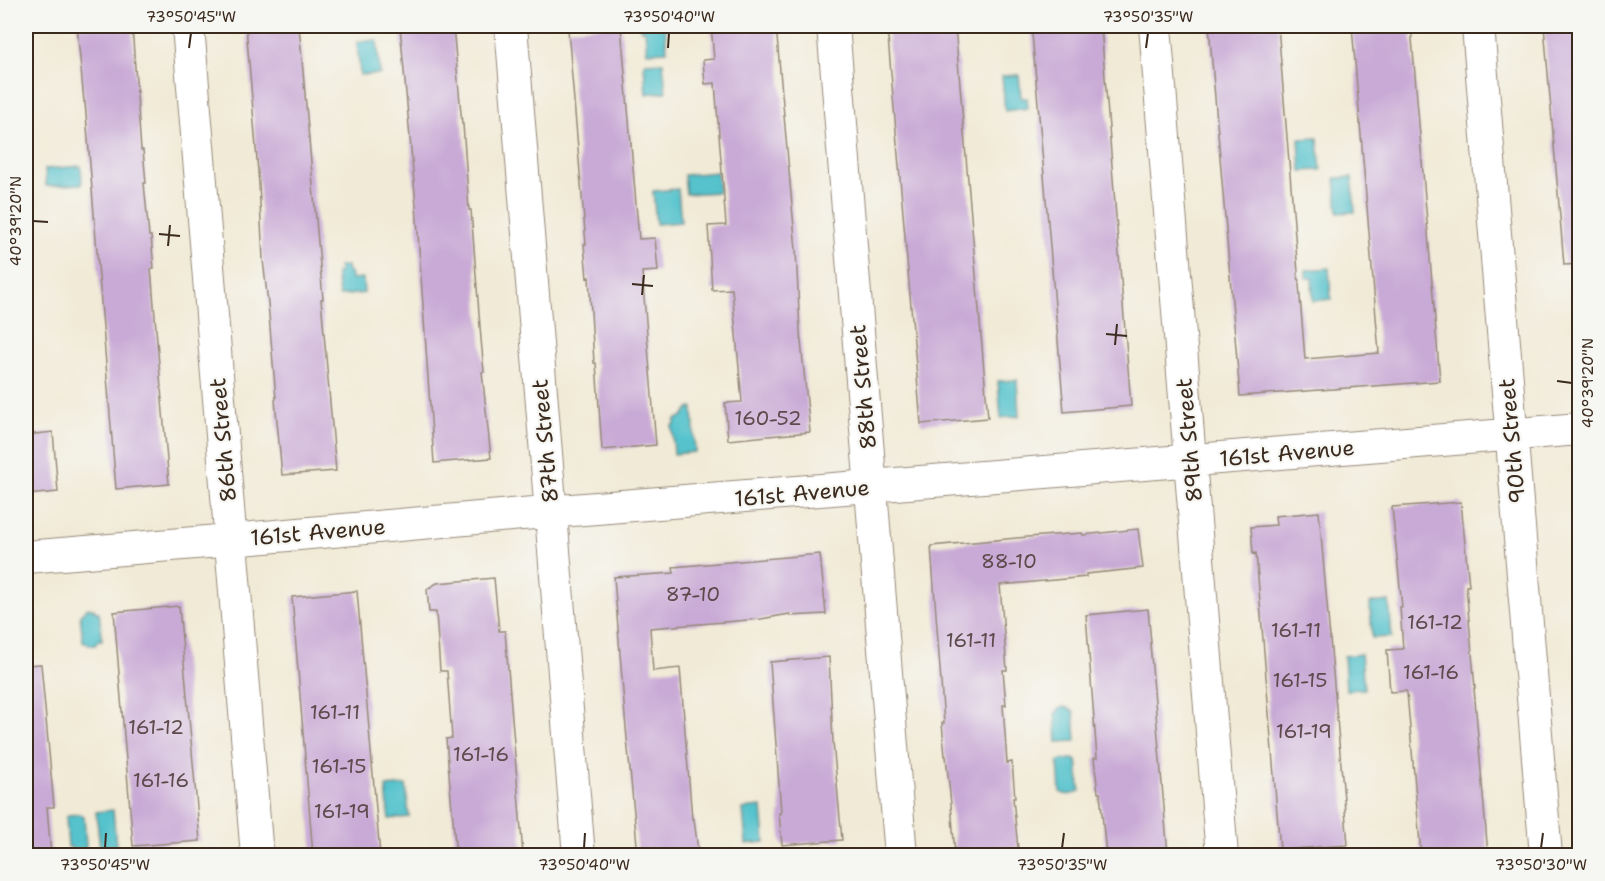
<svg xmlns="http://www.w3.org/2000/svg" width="1605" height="881" font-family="'Shantell Sans',sans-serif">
<rect width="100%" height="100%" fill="#f6f6f2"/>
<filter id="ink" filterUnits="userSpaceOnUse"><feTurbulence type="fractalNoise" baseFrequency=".0167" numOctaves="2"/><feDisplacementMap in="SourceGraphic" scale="12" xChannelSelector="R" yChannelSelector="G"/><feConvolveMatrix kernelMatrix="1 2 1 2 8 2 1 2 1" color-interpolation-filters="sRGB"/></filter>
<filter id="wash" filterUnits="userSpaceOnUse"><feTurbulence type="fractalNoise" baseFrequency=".008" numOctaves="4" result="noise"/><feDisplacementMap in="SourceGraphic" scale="24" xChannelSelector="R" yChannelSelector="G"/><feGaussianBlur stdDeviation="1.35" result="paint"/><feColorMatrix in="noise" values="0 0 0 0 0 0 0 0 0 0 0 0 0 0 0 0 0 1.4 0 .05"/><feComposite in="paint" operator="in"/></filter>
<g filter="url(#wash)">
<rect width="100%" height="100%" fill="#f1ead6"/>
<!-- water -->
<path fill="#55c2cc" stroke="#487675" stroke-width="1.5" d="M641 26H665L667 51 647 52 645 30H641Z
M377 40 380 74 360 75 357 42Z
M663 62 666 92 646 94 644 63Z
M1019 75 1021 98H1027L1028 108 1005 111 1002 76Z
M1318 138 1321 170 1301 171 1299 139Z
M81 166 82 184 46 186 45 169Z
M717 172 719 192 686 194 684 175Z
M1352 177 1355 212 1338 213 1335 178Z
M678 189 681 222 656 224 653 191Z
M347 266 348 272H350L351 279 363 278 364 293 339 296 336 273H339V267Z
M1329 268 1331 299 1313 301 1312 278H1306V270Z
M1017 380 1019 416 1001 418 998 381Z
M693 408 695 452 674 454 672 426 675 424V420L683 416 688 409Z
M1389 601 1392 637 1372 638 1370 603Z
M88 608 94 609 96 612H99L102 640H99L95 645H89L86 642H83L80 614Z
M1361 654 1364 689 1346 690 1344 656Z
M1064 707 1068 708 1074 712 1076 741 1057 742 1055 714 1060 708Z
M1073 759 1077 761 1080 791C1074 795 1066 796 1060 792L1058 762 1061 760Z
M406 785 409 817 389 819 386 787Z
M762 807 765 842 746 844 743 809Z
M113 810 116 845 100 847 96 812Z
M80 814 84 816 86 846 83 849H71V847H68L66 817 68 815Z"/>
<g id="blocks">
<!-- building -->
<path fill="#c9aad6" d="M77 26H132L141 150H143L146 183H144L149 236H151L154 269H151L169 484 116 489 85 102H84Z
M246 26H299L320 265 323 299H321L336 471 282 475 275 400 276 399 268 303 263 260 259 184Z
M400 26H453L462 124H463L469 210H471L481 339 484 372H482L491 458 434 463 416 205Z
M609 26H621L639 239 655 238 658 271 642 272 656 445 602 450 596 363H594L589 277 587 278 584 244H586L568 29Z
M711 26H776L796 250 800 332 810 432 728 440 725 403 742 402 732 289 712 290 708 226 726 225 715 83 705 84 703 60 714 59Z
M887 26H955L988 418 921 424Z
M1209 26H1278L1305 359 1379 353 1352 26H1411L1440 381 1240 396Z
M1544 26H1580V264L1564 265Z
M1101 27 1131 406 1064 412 1032 33Z
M53 432 58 492 26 495V435Z
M1461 502 1469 586H1466L1475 688H1474L1488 855H1421L1407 693 1406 691 1390 692 1387 650 1403 649 1400 607H1402L1392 507Z
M1319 512 1348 845 1280 850 1256 553 1253 554 1251 527 1276 525 1275 516Z
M1138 529 1143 568 1086 574V577L1000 585 1007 670H1003L1006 705H1003L1007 763 1012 762 1015 798H1013L1018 849 955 854 951 804 946 756H945L942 723H944L931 546 1028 537 1082 533 1083 535Z
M820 554 826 614 790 616V614L761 619 650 628 653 671 680 668 692 819H694L698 851 660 855H638L625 717 614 577 674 573 673 567Z
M494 578 499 631H505L523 855H456L446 739 452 738 447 671H440L436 612H429L427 589 437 583Z
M357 591 380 855H313L292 597Z
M179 606 200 841 133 846 114 612Z
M1148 609 1151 643H1150L1168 855H1106L1100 793H1098L1094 758H1097L1086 615Z
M829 657 833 742 842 840 782 845 779 813H781L770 662Z
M41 664 54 807H47L51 855H26V665Z"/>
</g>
</g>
<g filter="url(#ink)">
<use href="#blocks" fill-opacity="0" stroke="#968a7a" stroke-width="1.5"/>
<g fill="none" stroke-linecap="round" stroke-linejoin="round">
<defs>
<path id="street" d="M188 26 257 856
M511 26 579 856
M833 26 901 856
M1155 26 1222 856
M1478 26 1546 856
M26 557 231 540 522 514 1580 429"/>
</defs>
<!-- street casing -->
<use href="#street" stroke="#968a7a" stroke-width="34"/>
<!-- street -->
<use href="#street" stroke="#fff" stroke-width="32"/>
</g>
</g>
<!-- ticks -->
<path fill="none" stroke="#3b2a1e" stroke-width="2" d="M189 48 191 33M668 48 669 33M1146 48 1148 33M33 221 48 222M159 234 180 236M168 246 170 225M632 284 653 286M642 295 644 275M1106 334 1127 336M1115 345 1117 324M1557 381 1572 383M105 848 106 833M584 848 585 833M1062 848 1064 833M1541 848 1543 833"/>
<g text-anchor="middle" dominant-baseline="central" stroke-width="4.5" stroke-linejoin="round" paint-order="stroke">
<!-- number labels -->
<g font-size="20" fill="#5e4a4c">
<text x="768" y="418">160-52</text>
<text x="1009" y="561">88-10</text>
<text x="693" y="594">87-10</text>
<text x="1435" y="622">161-12</text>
<text x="1296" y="630">161-11</text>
<text x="971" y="640">161-11</text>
<text x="1431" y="672">161-16</text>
<text x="1300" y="680">161-15</text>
<text x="335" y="712">161-11</text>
<text x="156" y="727">161-12</text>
<text x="1304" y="731">161-19</text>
<text x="481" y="754">161-16</text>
<text x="339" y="766">161-15</text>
<text x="161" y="780">161-16</text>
<text x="342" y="811">161-19</text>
</g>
<!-- street labels -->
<g font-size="22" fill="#3b2a1e" stroke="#f6f6f2">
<text transform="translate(863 387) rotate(-95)">88th Street</text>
<text transform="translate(223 440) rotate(-95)">86th Street</text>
<text transform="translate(1189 440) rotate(-95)">89th Street</text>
<text transform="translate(545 441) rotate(-95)">87th Street</text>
<text transform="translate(1512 441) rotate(-95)">90th Street</text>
<text transform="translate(1287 453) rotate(-5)">161st Avenue</text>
<text transform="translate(802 493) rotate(-5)">161st Avenue</text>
<text transform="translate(318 532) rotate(-5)">161st Avenue</text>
</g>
</g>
<!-- margin -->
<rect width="1605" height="881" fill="none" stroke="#f6f6f2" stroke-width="66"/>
<rect x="33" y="33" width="1539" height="815" fill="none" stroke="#3b2a1e" stroke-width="2"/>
<g font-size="15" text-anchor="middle" fill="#3b2a1e">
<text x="191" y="22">73°50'45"W</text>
<text x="669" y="22">73°50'40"W</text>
<text x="1148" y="22">73°50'35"W</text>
<text transform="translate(16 221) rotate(-90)" y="5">40°39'20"N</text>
<text transform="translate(1588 383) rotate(-90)" y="5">40°39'20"N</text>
<text x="105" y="870">73°50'45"W</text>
<text x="584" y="870">73°50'40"W</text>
<text x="1062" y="870">73°50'35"W</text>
<text x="1541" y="870">73°50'30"W</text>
</g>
</svg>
